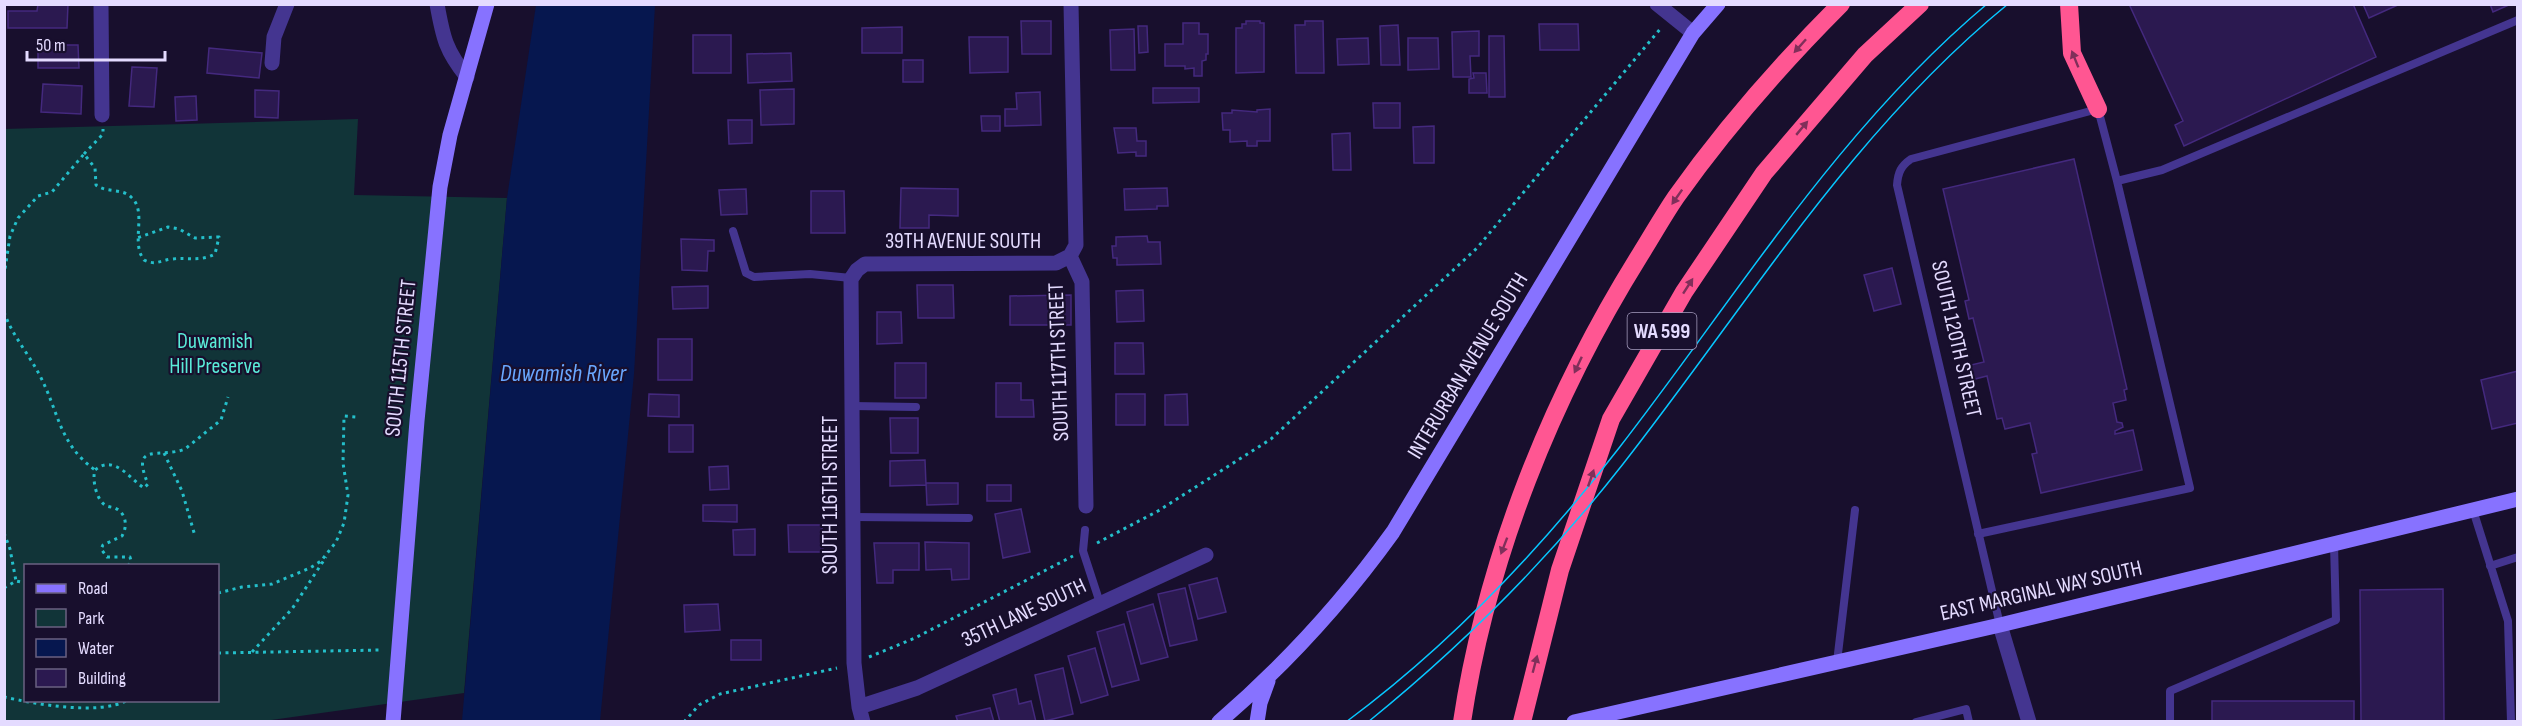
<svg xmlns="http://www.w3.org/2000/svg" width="2522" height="726" font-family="'Sofia Sans Condensed',sans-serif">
<rect width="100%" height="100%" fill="#180f2d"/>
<!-- green -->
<path fill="#113438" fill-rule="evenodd" d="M358 119 354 195 507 198 464 693 257 722 5 721 4 129ZM26 566H218V700H26Z"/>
<!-- water -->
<path fill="#06174f" d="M536 5H655L634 374 600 721H462L507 198Z"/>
<!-- building -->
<path fill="#2b1950" stroke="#44297e" stroke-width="1.5" d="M38 4H68L67 28H8V11H37Z
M2129 4H2353L2376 57 2184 146 2175 125 2183 121Z
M2363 4H2400L2369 18Z
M2490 4H2511L2493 12Z
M1021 21H1051V54H1022Z
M1246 21H1260V23H1264V72L1236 73V28H1242V24H1246Z
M1305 21H1323L1324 73H1296L1295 25H1305Z
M1183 23H1199V34H1208V54H1206V60L1202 61V76H1194V68L1185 69V66H1165V44H1183Z
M1539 24H1578L1579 50H1540Z
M1398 25 1400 65H1381L1380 26Z
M1138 26H1147L1148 52 1139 53Z
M902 27V53H862V28Z
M1134 29 1135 70H1111L1110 30Z
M1479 31V56H1470L1471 77H1453L1452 32Z
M693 35H731V73H693Z
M1489 36H1504L1505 97H1489Z
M969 37H1008V72L970 73Z
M1368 38 1369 64 1338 65 1337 39Z
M1408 38H1438L1439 69 1408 70Z
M38 45H78L79 68H38Z
M209 48 262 53 259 78 207 73Z
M791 53 792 81 748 83 747 54Z
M903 60H923V82H903Z
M132 67 157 68 154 107 129 106Z
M1473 73H1486L1487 93H1469V79L1474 78Z
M43 84 82 86 81 114 41 112Z
M1153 88H1199V102L1153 103Z
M794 89V124L761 125 760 90Z
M255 90 279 91 278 118 255 117Z
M1040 92 1041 125 1005 126V109H1017L1016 93Z
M196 96 197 120 176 121 175 97Z
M1373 103H1400V128H1374Z
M1270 109V141H1257V146H1247V141L1230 142V130H1223L1222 113H1232V110L1257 112V110Z
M981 116H1000V131H982Z
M728 120H752V143L729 144Z
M1434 126V163H1414L1413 127Z
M1114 128H1136L1137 141H1146V156H1136V152L1118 153Z
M1350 133 1351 170H1333L1332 134Z
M2074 159 2127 389 2124 390 2126 400 2113 403 2117 422 2122 423 2123 427 2115 431V434L2133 430 2142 470 2041 493 2032 454 2037 453 2030 423 2005 429 2002 418 1997 419 1987 376 1975 379 1971 365 1984 362 1973 318 1969 319 1965 301 1969 300 1943 189Z
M901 188 958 189V216L929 215V228H900Z
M1167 188 1168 206H1157V209L1125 210 1124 189Z
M746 189 747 214 721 215 719 190Z
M811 191H844L845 233H811Z
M1147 236 1148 242H1160L1161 264 1117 265V258H1113L1112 246H1116V237Z
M681 239 714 240V251H708L707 271 682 270Z
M1892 268 1901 304 1874 311 1864 275Z
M917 285H953L954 318H918Z
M708 286V308L673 309 672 287Z
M1143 290 1144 321 1117 322 1116 291Z
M1071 295V325H1010V296Z
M877 312H901L902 343 877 344Z
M658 339H692V380H658Z
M1115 343H1143L1144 374H1115Z
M895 363H926V398H895Z
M2518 371V423L2492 429 2481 380Z
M996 383H1021V400H1033L1034 417H996Z
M649 394 679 395V417L648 416Z
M1116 394H1145V425H1116Z
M1187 394 1188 425H1165V395Z
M890 418H918V453H891Z
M669 425H693V452H669Z
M925 460 926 485 890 486V461Z
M728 466 729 489 710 490 709 467Z
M926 483H958V504L927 505Z
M987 485H1011V501H987Z
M703 505H737V522L703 521Z
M1021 509 1030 552 1003 558 995 514Z
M788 525H822L823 552H789Z
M755 529V555H734L733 530Z
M925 542 969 543V579L952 580 951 569 926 570Z
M874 543H919V570H893V583H877Z
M1217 578 1226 612 1198 619 1189 585Z
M1185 588 1197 640 1170 646 1158 594Z
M2443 589 2444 722H2361L2360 590Z
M718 604 720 630 685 632 684 605Z
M1153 604 1168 657 1141 664 1127 612Z
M1124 624 1139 680 1112 687 1097 632Z
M731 640H761V660H731Z
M1095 648 1108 695 1081 703 1068 656Z
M1063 668 1073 714 1045 721 1035 675Z
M1016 689 1019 704 1031 701 1036 722H1000L993 695Z
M2212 701H2354V722H2212Z
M990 708 994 722H958L956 716Z"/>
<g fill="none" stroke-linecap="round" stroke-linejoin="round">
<!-- path -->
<path stroke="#24bfca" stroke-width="3" stroke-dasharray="3 4.5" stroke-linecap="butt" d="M84 154 103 134V129
M4 276 10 236 18 218 38 196 52 192 84 154 95 168 96 185C106 193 122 188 131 197 148 212 130 242 144 260 156 266 161 260 172 259 188 257 200 262 215 254L219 237 195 238 179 229 168 227 137 238
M4 312C12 335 28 353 39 374 59 411 58 443 95 470
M164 453 182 491 195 536
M4 533 10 549 16 581
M1097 543 1158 511 1271 439 1477 248 1661 28
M128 566 131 561 130 557H107L101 549 103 545 122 536C128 526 126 513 115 508 112 507 108 507 105 505 96 499 92 479 95 470 114 454 129 478 144 488L148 484C130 441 160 459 185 449L221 420 228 397
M4 588 16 581 26 583
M218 593 242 587 272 584 310 568 321 561 336 542 344 523 348 495 343 463 344 416 356 417
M252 652 292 609 326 557
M218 653 381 650
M869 657 915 638 1073 556
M4 697C36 704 99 716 128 700
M684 722 699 705 720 694 837 668"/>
<!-- lane -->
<path stroke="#443590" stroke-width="8" d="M733 231 746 273 754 277 810 274 851 278
M852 406 916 407
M2473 510 2508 621 2511 722
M853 517 969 518
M1085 530 1083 551 1100 603
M1978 534 2190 488 2117 181 2162 170 2518 20
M2490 566 2518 557
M2000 625 1897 185C1898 172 1901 166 1911 159L2098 109 2117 181
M1837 662 1855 510
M1916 722 1966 709 1969 722
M2170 722V691L2336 620 2334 544"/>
<!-- street -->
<path stroke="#443590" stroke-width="15" d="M101 4 102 115
M437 4C443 38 446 51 467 77
M1071 4 1076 245 1070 256 1082 282 1086 506
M1657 4 1693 33
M272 63 274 37 287 4
M2000 625 2029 722
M859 707 917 688 1206 555
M863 722 859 707 854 663 851 279 857 270 865 264 1056 263 1070 256"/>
<!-- secondary -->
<path stroke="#8772ff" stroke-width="15" d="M393 722 417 421 440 187 450 135 487 4
M1219 722C1285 665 1342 603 1393 532L1693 33 1718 4
M1257 722 1260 703 1268 681
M1574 722 2000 625 2518 499"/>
<!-- highway -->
<path stroke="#ff5692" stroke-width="18" d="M2069 4 2072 53 2098 109
M1462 722C1487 557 1552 396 1640 255 1652 236 1663 216 1676 197 1725 128 1781 64 1841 4
M1522 722 1560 570 1611 419 1684 292 1764 173 1865 55 1920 4"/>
<!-- tram -->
<path stroke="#07c7ff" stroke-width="1.5" d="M1346 722C1450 645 1540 550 1619 448 1737 296 1838 129 1987 4
M1368 722C1463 645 1548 560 1623 464 1747 306 1851 132 2008 4"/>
</g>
<!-- one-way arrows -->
<defs><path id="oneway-solid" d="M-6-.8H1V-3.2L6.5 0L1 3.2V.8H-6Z" transform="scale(1.5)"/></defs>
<g fill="#802f5a">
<use href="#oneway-solid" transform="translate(1800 46) rotate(132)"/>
<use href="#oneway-solid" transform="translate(2075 59) rotate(-112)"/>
<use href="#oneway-solid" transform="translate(1802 128) rotate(-50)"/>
<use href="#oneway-solid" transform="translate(1677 197) rotate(125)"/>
<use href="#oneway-solid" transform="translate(1688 286) rotate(-57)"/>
<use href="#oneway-solid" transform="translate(1578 365) rotate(115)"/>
<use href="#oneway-solid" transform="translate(1591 478) rotate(-71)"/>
<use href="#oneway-solid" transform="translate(1504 546) rotate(111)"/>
<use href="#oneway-solid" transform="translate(1535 664) rotate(-75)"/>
</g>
<g text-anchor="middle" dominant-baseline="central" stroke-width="4.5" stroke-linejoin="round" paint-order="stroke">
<!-- shield labels -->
<rect fill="#180f2d" stroke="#a79ec0" stroke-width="1.5" x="1627.5" y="313" width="69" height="36" rx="4.5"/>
<g font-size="21" font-weight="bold" fill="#e4dbff">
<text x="1662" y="331">WA 599</text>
</g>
<!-- street labels -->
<g font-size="22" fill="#e4dbff" stroke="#180f2d">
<text x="963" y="241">39TH AVENUE SOUTH</text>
<text transform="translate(1956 339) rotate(77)">SOUTH 120TH STREET</text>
<text transform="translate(401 358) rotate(-84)">SOUTH 115TH STREET</text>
<text transform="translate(1059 362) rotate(-92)">SOUTH 117TH STREET</text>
<text transform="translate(1468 366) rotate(-59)">INTERURBAN AVENUE SOUTH</text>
<text transform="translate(830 495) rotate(-90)">SOUTH 116TH STREET</text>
<text transform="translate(2041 591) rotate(-13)">EAST MARGINAL WAY SOUTH</text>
<text transform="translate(1024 613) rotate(-25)">35TH LANE SOUTH</text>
</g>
<!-- park labels -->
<g font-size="22" fill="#5aecd9" stroke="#180f2d">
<text x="215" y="341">Duwamish<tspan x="215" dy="25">Hill Preserve</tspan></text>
</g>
<!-- water labels -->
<g font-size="24" font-style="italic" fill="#69a7ff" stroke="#180f2d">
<text x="563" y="373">Duwamish River</text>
</g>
</g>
<!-- border -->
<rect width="2522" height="726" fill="none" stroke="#e4dbff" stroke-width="12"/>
<!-- legend -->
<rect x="24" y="564" width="195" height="138" fill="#180f2d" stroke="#6a6181" stroke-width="1.5"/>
<rect x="36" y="584" width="30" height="9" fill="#8772ff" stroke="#6a6181" stroke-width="1.5"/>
<text x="78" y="594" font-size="18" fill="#e4dbff">Road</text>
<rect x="36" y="609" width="30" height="18" fill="#113438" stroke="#6a6181" stroke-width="1.5"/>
<text x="78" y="624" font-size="18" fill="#e4dbff">Park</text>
<rect x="36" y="639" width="30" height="18" fill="#06174f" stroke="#6a6181" stroke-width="1.5"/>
<text x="78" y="654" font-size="18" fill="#e4dbff">Water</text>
<rect x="36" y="669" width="30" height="18" fill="#2b1950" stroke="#6a6181" stroke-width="1.5"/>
<text x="78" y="684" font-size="18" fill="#e4dbff">Building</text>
<!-- scale -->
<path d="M27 51v9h138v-9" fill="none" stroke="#e4dbff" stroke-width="3"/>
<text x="36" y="51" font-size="18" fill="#e4dbff" stroke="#180f2d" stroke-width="4.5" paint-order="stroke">50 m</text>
</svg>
